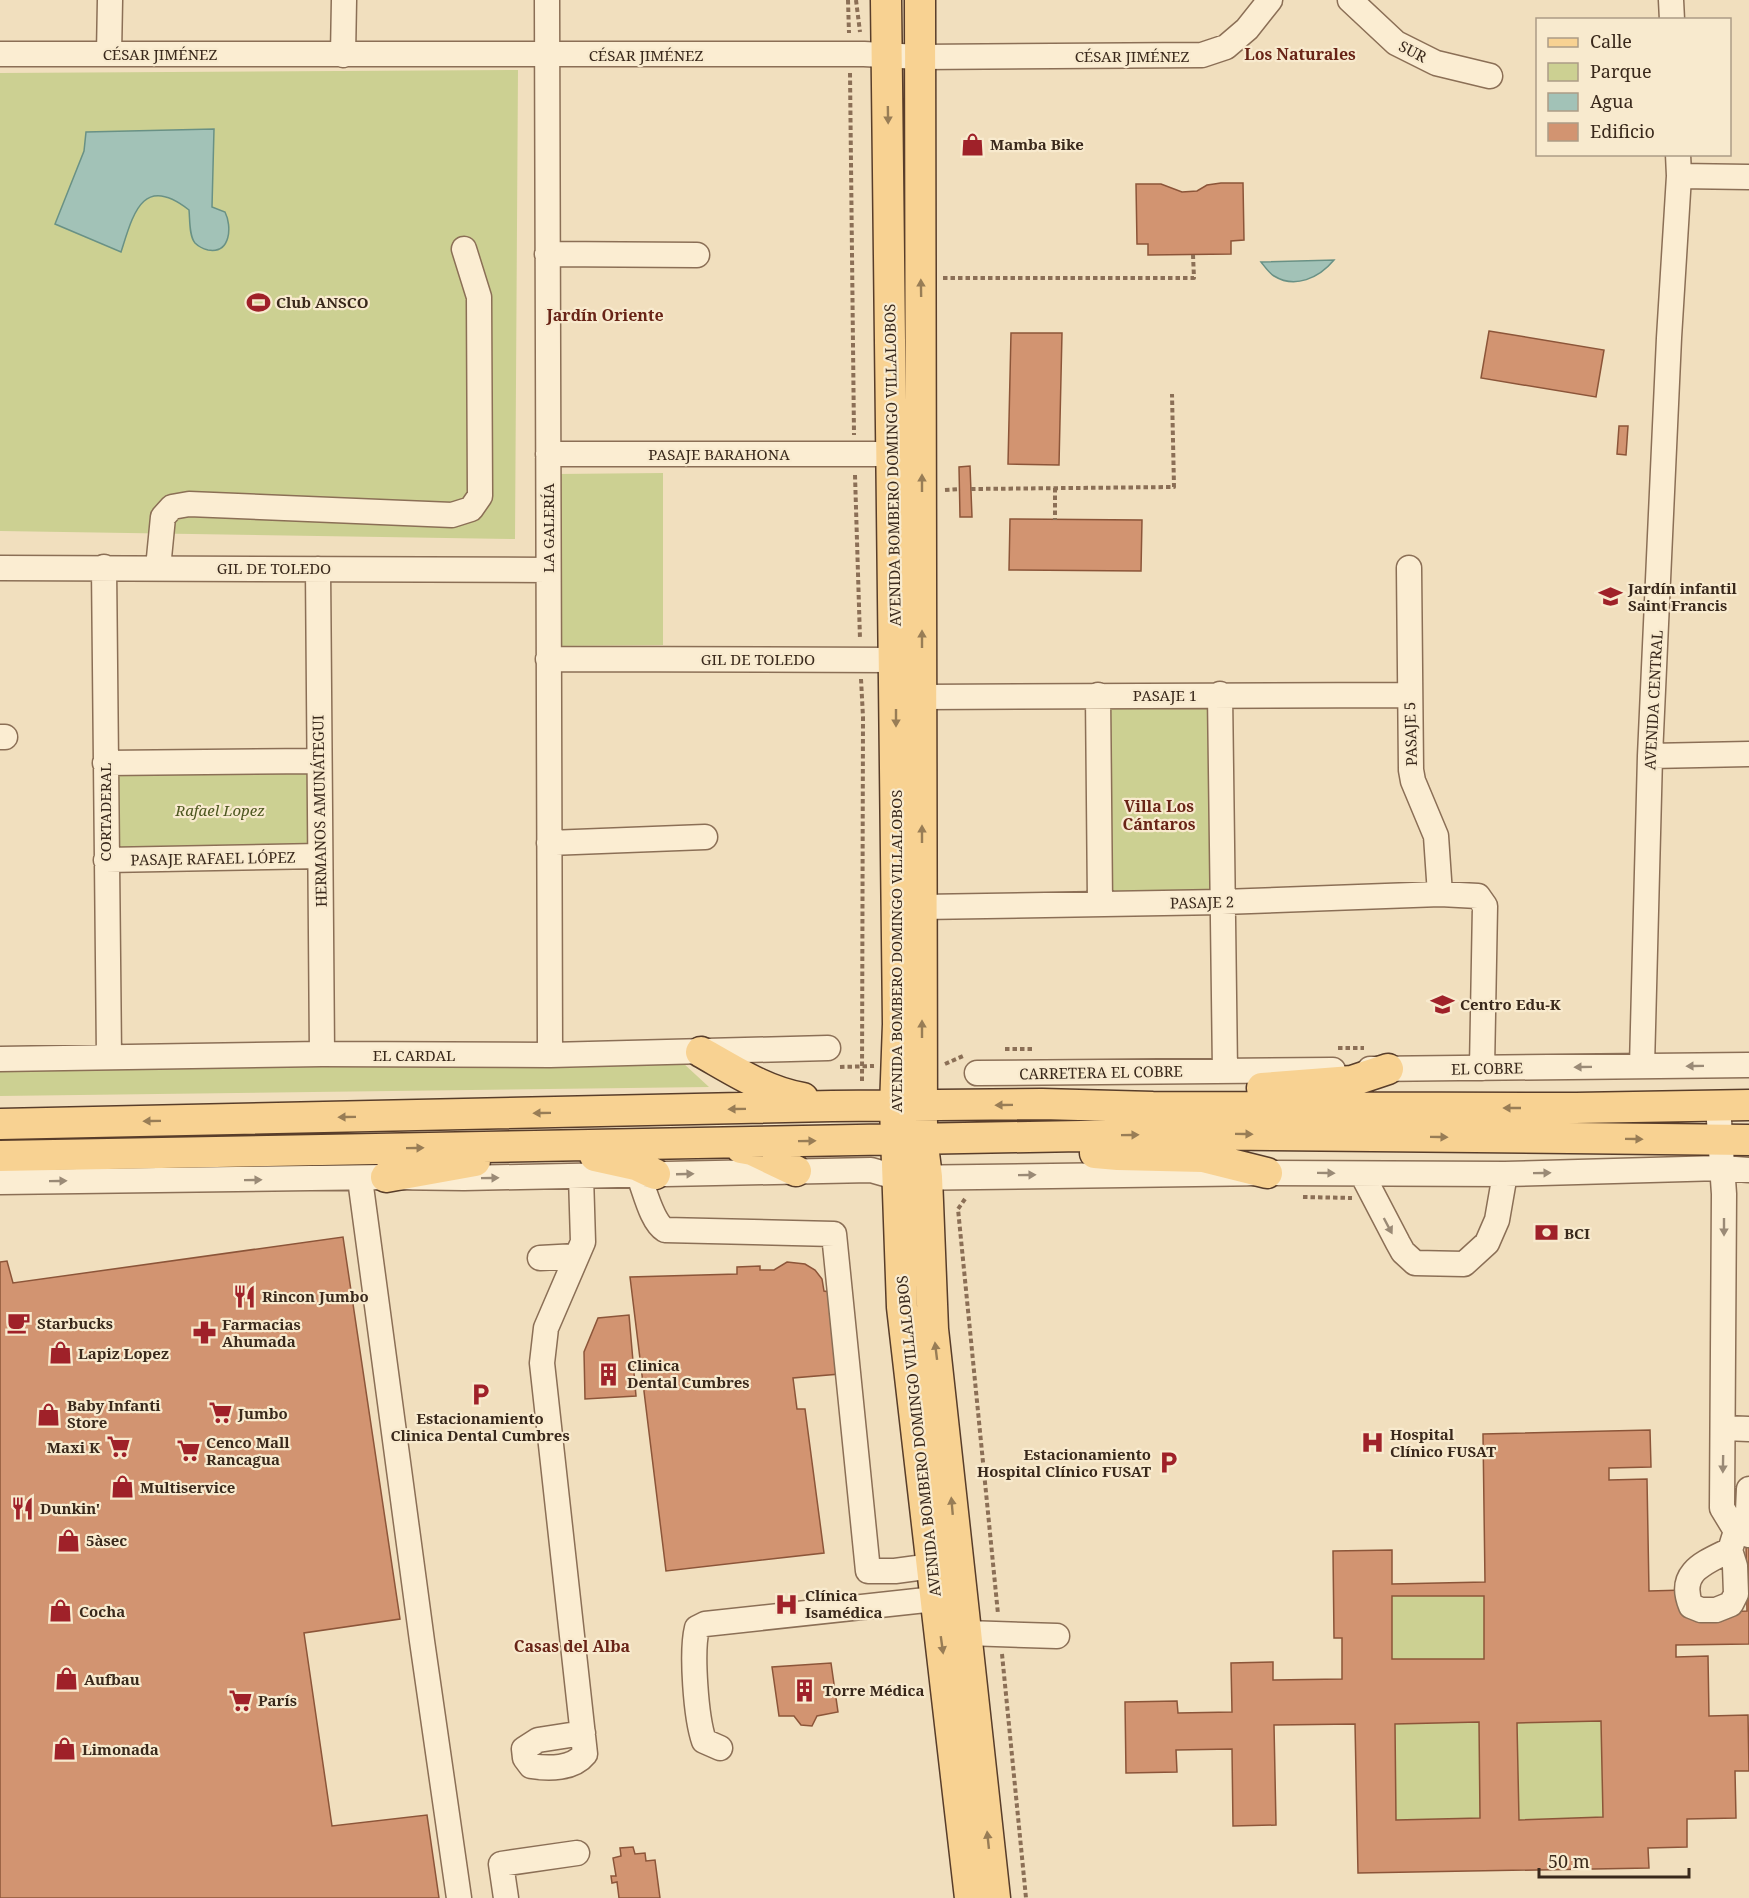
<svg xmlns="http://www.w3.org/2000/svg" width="1749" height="1898" font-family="'Noto Serif',serif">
<rect width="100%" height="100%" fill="#f1dfbe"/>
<!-- green -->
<path fill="#ccd092" d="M518 70 515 539 0 531V73Z
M663 473V645L557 646V474Z
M1216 700 1218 892 1103 893 1101 701Z
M313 767 314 851 111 855V768Z
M683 1063 709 1087 0 1096V1070Z
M1392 1596H1484V1659H1392Z
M1601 1721 1603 1817 1519 1820 1517 1723Z
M1479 1722 1480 1818 1396 1820 1395 1724Z"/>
<!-- water -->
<path fill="#a2c2b7" stroke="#699185" stroke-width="1.5" d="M214 129 212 207 225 212C232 226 231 254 208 250 204 249 199 247 195 243 189 236 190 220 189 210 142 173 133 215 121 252L55 224 84 151 86 132Z
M1334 260C1319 278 1295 289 1274 276 1269 273 1265 267 1261 262Z"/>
<!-- building -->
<path fill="#d29471" stroke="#8c5539" stroke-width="1.5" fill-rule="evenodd" d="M1221 183H1243L1244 240 1231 241V254L1148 255V244H1137L1136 184H1161L1182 192 1197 191 1207 185Z
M1489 331 1604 350 1596 397 1481 378Z
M1011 333H1062L1059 465 1008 464Z
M1619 426H1628L1626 455 1617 454Z
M970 466 972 517H960L959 467Z
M1010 519 1142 520 1141 571 1009 570Z
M343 1237 400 1619 304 1633 332 1826 427 1815 439 1898H0V1262L7 1261 13 1283Z
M787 1262 805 1264 815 1270 822 1279 824 1291 830 1292 840 1374 793 1378 797 1409H805L824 1553 666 1571 630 1277 737 1274V1267L760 1266V1270H774Z
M629 1315 636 1396 585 1399 584 1352 598 1318Z
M1650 1430 1651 1467 1609 1468V1480L1647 1479 1649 1591 1684 1590V1613L1747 1611 1746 1543H1749V1644L1676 1645V1657L1708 1656 1709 1716 1748 1715 1749 1771H1735L1736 1818 1687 1819V1847L1648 1848 1649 1868 1358 1873 1355 1724 1274 1725 1276 1825 1233 1826 1232 1749 1176 1750 1177 1772 1126 1773 1125 1702 1177 1701 1178 1713 1232 1712 1231 1663 1273 1662V1680L1342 1679V1638H1334L1333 1551 1392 1550V1584L1485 1582 1483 1434ZM1392 1596H1484V1659H1392ZM1601 1721 1603 1817 1519 1820 1517 1723ZM1479 1722 1480 1818 1396 1820 1395 1724Z
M831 1663 838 1712 817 1716 812 1726 801 1725 794 1716H779L772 1667Z
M633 1847 635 1854 645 1853 646 1861 655 1860 660 1898H619L617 1882 612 1883 611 1876H616L613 1858 621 1856 620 1848Z"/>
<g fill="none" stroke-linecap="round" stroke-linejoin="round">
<defs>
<path id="minor" d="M547 0 550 1055
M1350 0 1396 43 1436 63 1490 76
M1671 0 1672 20
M0 54H864L919 57 1202 55 1226 47 1247 29 1270 0
M109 54 110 0
M343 55 344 0
M1679 176 1749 177
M547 254 697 255
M548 454H891
M104 567 109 1057
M0 568 548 570
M158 568 163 517 172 507 189 504 452 515 471 509 480 496 479 297 464 249
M1409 568 1411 770 1413 781 1436 836 1440 894
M318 569 322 1054
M548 659 895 660
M1220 694 1225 1071
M1098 695 1100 903
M922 697 1409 695
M0 737H5
M1650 756 1749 754
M105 763 319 761
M549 843 705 837
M106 860 320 856
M922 907 1222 902 1440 894 1478 896 1485 906 1482 1068
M0 1059 322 1054 550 1055 828 1048
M1642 1066 1650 756 1669 338 1679 176 1678 154
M1370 1069 1749 1065
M977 1073 1333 1070
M1718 1106 1724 1194 1722 1508 1736 1531 1749 1535
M638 1174C645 1190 651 1221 665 1230L834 1234 868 1571H895L932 1566
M1362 1174 1398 1243 1403 1252 1415 1263 1464 1264 1487 1243 1497 1220 1505 1174
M581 1176 583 1242 546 1328 542 1363 585 1754C573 1769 549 1769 531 1766L525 1758 524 1749 538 1740 583 1733
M360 1179 422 1641 459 1898
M0 1182 386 1177 464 1178 871 1170 899 1178 1267 1173 1505 1174 1722 1168 1749 1170
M540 1258 577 1256
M1724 1428 1749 1429
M1730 1550C1704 1563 1677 1572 1691 1606L1701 1610H1716L1731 1604 1736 1594 1735 1566 1730 1550 1736 1531 1748 1511 1749 1489
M966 1633 1057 1636
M720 1748 704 1741C696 1718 691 1652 697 1628L705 1624 935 1599
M506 1898 501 1864 577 1853"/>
<path id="major" d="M886 0 898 1024 895 1107 902 1307 970 1898
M920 0 922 1138 927 1177 933 1329 995 1898
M701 1052C733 1070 766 1092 803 1098
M1262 1088 1352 1081 1388 1069
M0 1124 832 1106 1042 1104 1153 1107 1576 1108 1749 1105
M741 1148 752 1150 796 1171
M1095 1153 1118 1155 1203 1157 1267 1173
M0 1156 1186 1134 1749 1140
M595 1156 636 1165 655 1174
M386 1177 475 1161"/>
</defs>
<!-- minor casing -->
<use href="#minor" stroke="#8b6f56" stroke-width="27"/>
<!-- major casing -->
<use href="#major" stroke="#583d2a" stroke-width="33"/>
<!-- path -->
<path stroke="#8b6f56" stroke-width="4" stroke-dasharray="4.5 3" stroke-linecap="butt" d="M848 0 849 33
M856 0 860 32
M850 73 854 435
M943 278H1194L1193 255
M855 475 860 639
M1055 488V520
M971 489 1174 487 1172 394
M945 490 960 489
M861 679 863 717 862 1082
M1338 1048H1364
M1005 1049H1034
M945 1064 963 1056
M840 1067 874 1066
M1303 1197 1352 1198
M965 1199 958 1209 998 1614
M1002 1654 1026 1898"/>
<!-- minor -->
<use href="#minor" stroke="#fbedd2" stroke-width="24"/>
<!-- major -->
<use href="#major" stroke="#f8d292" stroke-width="30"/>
</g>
<!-- one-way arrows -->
<defs><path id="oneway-solid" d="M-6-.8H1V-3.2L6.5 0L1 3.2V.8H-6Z" transform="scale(1.5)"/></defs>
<g fill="#987d56">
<use href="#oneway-solid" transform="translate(888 115) rotate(89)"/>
<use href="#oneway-solid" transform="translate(921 288) rotate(-91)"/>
<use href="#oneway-solid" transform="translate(922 483) rotate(-90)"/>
<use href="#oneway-solid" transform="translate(922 639) rotate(-90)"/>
<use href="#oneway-solid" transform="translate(896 718) rotate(90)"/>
<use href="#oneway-solid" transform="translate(922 834) rotate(-90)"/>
<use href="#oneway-solid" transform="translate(922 1029) rotate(-90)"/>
<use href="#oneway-solid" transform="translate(1004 1105) rotate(179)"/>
<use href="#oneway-solid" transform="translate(1512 1108) rotate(-180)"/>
<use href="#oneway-solid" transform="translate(737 1109) rotate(179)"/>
<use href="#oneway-solid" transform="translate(542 1113) rotate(179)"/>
<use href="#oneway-solid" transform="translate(347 1117) rotate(179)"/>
<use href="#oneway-solid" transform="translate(152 1121) rotate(179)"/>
<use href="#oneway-solid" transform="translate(1244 1134) rotate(1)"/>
<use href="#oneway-solid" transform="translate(1130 1135) rotate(-1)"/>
<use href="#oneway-solid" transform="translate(1439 1137) rotate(1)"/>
<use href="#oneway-solid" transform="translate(1634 1139) rotate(1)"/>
<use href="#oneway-solid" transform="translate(807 1141) rotate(-1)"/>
<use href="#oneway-solid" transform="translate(415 1148) rotate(-1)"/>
<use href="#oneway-solid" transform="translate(936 1351) rotate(-97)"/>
<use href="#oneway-solid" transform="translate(952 1506) rotate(-95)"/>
<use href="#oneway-solid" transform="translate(942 1645) rotate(82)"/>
<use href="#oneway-solid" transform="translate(988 1840) rotate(-96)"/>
</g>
<g fill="#9a8a76">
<use href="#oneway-solid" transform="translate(1695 1066) rotate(179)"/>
<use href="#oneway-solid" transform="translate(1583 1067) rotate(179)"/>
<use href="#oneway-solid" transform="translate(1326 1173) rotate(1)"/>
<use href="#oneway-solid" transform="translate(1542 1173) rotate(-1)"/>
<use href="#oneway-solid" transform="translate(685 1174) rotate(-2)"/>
<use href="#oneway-solid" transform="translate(1027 1175) rotate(-1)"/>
<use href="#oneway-solid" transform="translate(490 1178) rotate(-1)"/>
<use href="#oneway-solid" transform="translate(253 1180) rotate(-1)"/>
<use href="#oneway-solid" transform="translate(58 1181) rotate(-1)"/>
<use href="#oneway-solid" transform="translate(1388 1226) rotate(62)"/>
<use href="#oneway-solid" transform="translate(1724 1227) rotate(90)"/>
<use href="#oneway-solid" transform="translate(1723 1464) rotate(91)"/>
</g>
<!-- icons -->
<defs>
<symbol id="shop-bare" viewBox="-9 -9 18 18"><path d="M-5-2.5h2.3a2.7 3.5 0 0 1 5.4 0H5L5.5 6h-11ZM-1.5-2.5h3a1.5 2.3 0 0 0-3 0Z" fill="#9f2129" stroke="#f8eace" stroke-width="2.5" paint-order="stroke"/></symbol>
<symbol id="stadium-bare" viewBox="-9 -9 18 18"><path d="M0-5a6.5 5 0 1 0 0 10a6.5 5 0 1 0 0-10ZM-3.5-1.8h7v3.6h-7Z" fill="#9f2129" stroke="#f8eace" stroke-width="2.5" paint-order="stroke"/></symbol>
<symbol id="school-bare" viewBox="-9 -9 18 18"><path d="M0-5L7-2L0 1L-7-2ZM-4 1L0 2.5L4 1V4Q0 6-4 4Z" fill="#9f2129" stroke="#f8eace" stroke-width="2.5" paint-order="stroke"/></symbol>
<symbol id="bank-bare" viewBox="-9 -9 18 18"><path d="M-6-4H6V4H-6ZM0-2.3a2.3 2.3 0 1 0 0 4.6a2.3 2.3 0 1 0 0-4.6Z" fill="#9f2129" stroke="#f8eace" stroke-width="2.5" paint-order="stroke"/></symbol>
<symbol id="restaurant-bare" viewBox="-9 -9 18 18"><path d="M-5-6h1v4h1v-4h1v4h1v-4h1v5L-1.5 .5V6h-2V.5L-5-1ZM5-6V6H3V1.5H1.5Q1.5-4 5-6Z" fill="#9f2129" stroke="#f8eace" stroke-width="2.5" paint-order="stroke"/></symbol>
<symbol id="cafe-bare" viewBox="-9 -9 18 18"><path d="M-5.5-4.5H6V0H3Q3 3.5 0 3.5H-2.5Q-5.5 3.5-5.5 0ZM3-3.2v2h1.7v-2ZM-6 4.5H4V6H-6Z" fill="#9f2129" stroke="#f8eace" stroke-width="2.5" paint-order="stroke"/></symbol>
<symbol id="pharmacy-bare" viewBox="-9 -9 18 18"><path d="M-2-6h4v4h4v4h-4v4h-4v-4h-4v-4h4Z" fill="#9f2129" stroke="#f8eace" stroke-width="2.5" paint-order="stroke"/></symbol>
<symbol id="building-bare" viewBox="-9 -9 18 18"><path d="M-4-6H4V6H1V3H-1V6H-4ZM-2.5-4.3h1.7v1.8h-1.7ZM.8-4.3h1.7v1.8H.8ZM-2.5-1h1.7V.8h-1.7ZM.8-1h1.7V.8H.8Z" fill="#9f2129" stroke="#f8eace" stroke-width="2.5" paint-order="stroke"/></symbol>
<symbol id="parking-bare" viewBox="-9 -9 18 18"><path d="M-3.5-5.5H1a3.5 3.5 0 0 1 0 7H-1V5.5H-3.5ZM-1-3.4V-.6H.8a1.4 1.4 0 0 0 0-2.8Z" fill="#9f2129" stroke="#f8eace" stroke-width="2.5" paint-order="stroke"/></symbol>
<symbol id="supermarket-bare" viewBox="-9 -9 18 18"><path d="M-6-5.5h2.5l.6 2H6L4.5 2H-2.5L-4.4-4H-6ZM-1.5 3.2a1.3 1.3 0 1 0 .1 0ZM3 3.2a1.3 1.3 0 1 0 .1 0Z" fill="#9f2129" stroke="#f8eace" stroke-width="2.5" paint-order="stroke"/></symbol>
<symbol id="hospital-bare" viewBox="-9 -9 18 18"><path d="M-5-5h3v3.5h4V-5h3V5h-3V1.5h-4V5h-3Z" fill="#9f2129" stroke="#f8eace" stroke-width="2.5" paint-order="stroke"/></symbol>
</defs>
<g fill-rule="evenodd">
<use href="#shop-bare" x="956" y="128" width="33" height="33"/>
<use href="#stadium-bare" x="242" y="286" width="33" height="33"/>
<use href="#school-bare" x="1594" y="580" width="33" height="33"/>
<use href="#school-bare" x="1426" y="988" width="33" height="33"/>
<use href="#bank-bare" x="1530" y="1216" width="33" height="33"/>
<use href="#restaurant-bare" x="228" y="1280" width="33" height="33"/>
<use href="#cafe-bare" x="2" y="1306" width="33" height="33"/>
<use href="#pharmacy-bare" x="188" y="1316" width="33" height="33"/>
<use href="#shop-bare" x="44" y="1336" width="33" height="33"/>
<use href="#building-bare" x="592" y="1358" width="33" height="33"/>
<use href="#parking-bare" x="464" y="1378" width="33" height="33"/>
<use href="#supermarket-bare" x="204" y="1396" width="33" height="33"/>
<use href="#shop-bare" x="32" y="1398" width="33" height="33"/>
<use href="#hospital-bare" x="1356" y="1426" width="33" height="33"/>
<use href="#supermarket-bare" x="102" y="1430" width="33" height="33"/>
<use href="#supermarket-bare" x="172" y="1434" width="33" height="33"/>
<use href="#parking-bare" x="1152" y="1446" width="33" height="33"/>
<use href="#shop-bare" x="106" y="1470" width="33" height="33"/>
<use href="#restaurant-bare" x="6" y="1492" width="33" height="33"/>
<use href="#shop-bare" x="52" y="1524" width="33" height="33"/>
<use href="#hospital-bare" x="770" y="1588" width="33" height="33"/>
<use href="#shop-bare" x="44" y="1594" width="33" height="33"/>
<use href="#shop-bare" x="50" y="1662" width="33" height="33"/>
<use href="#building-bare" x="788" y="1674" width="33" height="33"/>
<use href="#supermarket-bare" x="224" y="1684" width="33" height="33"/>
<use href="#shop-bare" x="48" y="1732" width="33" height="33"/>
</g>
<g text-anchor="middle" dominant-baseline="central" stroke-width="4.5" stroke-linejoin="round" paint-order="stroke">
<!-- street labels -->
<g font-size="15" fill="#39281b" stroke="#f8eace">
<text transform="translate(1413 51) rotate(27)">SUR</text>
<text x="160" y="54">CÉSAR JIMÉNEZ</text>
<text x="646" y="55">CÉSAR JIMÉNEZ</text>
<text x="1132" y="56">CÉSAR JIMÉNEZ</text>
<text x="719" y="454">PASAJE BARAHONA</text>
<text transform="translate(892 465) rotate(-91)">AVENIDA BOMBERO DOMINGO VILLALOBOS</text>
<text transform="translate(548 528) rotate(-90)">LA GALERÍA</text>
<text x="274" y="568">GIL DE TOLEDO</text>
<text x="758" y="659">GIL DE TOLEDO</text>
<text x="1165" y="695">PASAJE 1</text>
<text transform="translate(1653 700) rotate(-87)">AVENIDA CENTRAL</text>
<text transform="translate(1410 734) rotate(-92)">PASAJE 5</text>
<text transform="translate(319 811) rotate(-91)">HERMANOS AMUNÁTEGUI</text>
<text transform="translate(105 812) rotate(-90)">CORTADERAL</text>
<text transform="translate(213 858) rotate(-1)">PASAJE RAFAEL LÓPEZ</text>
<text transform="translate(1202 902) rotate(-1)">PASAJE 2</text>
<text transform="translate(896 951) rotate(-90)">AVENIDA BOMBERO DOMINGO VILLALOBOS</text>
<text x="414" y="1055">EL CARDAL</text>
<text transform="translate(1487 1068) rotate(-1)">EL COBRE</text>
<text transform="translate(1101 1072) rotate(-1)">CARRETERA EL COBRE</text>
<text transform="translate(918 1436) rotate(-96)">AVENIDA BOMBERO DOMINGO VILLALOBOS</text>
</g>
<!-- poi labels -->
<g font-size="15" font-weight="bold" fill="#39281b" stroke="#f8eace" text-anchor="start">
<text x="990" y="144">Mamba Bike</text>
<text x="276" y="302">Club ANSCO</text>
<text x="1628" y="588">Jardín infantil<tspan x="1628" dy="17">Saint Francis</tspan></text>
<text x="1460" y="1004">Centro Edu-K</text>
<text x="1564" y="1233">BCI</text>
<text x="262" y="1296">Rincon Jumbo</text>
<text x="37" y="1323">Starbucks</text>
<text x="222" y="1324">Farmacias<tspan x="222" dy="17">Ahumada</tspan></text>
<text x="78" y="1353">Lapiz Lopez</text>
<text x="627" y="1365">Clinica<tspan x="627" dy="17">Dental Cumbres</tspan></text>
<text x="67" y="1405">Baby Infanti<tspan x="67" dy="17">Store</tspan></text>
<text x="238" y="1413">Jumbo</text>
<text x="480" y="1418" text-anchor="middle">Estacionamiento<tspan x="480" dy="17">Clinica Dental Cumbres</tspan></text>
<text x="1390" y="1434">Hospital<tspan x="1390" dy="17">Clínico FUSAT</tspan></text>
<text x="206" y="1442">Cenco Mall<tspan x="206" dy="17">Rancagua</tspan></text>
<text x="100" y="1447" text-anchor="end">Maxi K</text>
<text x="1151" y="1454" text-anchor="end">Estacionamiento<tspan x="1151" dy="17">Hospital Clínico FUSAT</tspan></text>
<text x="140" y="1487">Multiservice</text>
<text x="40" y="1508">Dunkin'</text>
<text x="86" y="1540">5àsec</text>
<text x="805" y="1595">Clínica<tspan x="805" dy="17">Isamédica</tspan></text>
<text x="79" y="1611">Cocha</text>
<text x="84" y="1679">Aufbau</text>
<text x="823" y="1690">Torre Médica</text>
<text x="258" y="1700">París</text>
<text x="82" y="1749">Limonada</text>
</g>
<!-- park labels -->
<g font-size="15" font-style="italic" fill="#4d5720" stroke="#f8eace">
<text x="220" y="810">Rafael Lopez</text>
</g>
<!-- neighbourhood labels -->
<g font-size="16" font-weight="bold" fill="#692417" stroke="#f8eace">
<text x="1300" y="54">Los Naturales</text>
<text x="605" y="315">Jardín Oriente</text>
<text x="1159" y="806">Villa Los<tspan x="1159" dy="18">Cántaros</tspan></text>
<text x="572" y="1646">Casas del Alba</text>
</g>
</g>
<!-- legend -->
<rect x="1536" y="18" width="195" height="138" fill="#f8eace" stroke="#ac9c86" stroke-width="1.5"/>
<rect x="1548" y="38" width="30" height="9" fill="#f8d292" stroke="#ac9c86" stroke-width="1.5"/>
<text x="1590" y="48" font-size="18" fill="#39281b">Calle</text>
<rect x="1548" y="63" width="30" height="18" fill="#ccd092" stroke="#ac9c86" stroke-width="1.5"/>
<text x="1590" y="78" font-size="18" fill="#39281b">Parque</text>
<rect x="1548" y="93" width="30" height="18" fill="#a2c2b7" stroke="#ac9c86" stroke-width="1.5"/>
<text x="1590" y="108" font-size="18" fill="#39281b">Agua</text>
<rect x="1548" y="123" width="30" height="18" fill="#d29471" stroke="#ac9c86" stroke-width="1.5"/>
<text x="1590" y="138" font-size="18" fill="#39281b">Edificio</text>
<!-- scale -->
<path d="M1539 1868v9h150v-9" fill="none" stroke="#39281b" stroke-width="3"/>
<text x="1548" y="1868" font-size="18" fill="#39281b" stroke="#f8eace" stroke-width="4.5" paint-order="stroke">50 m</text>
</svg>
